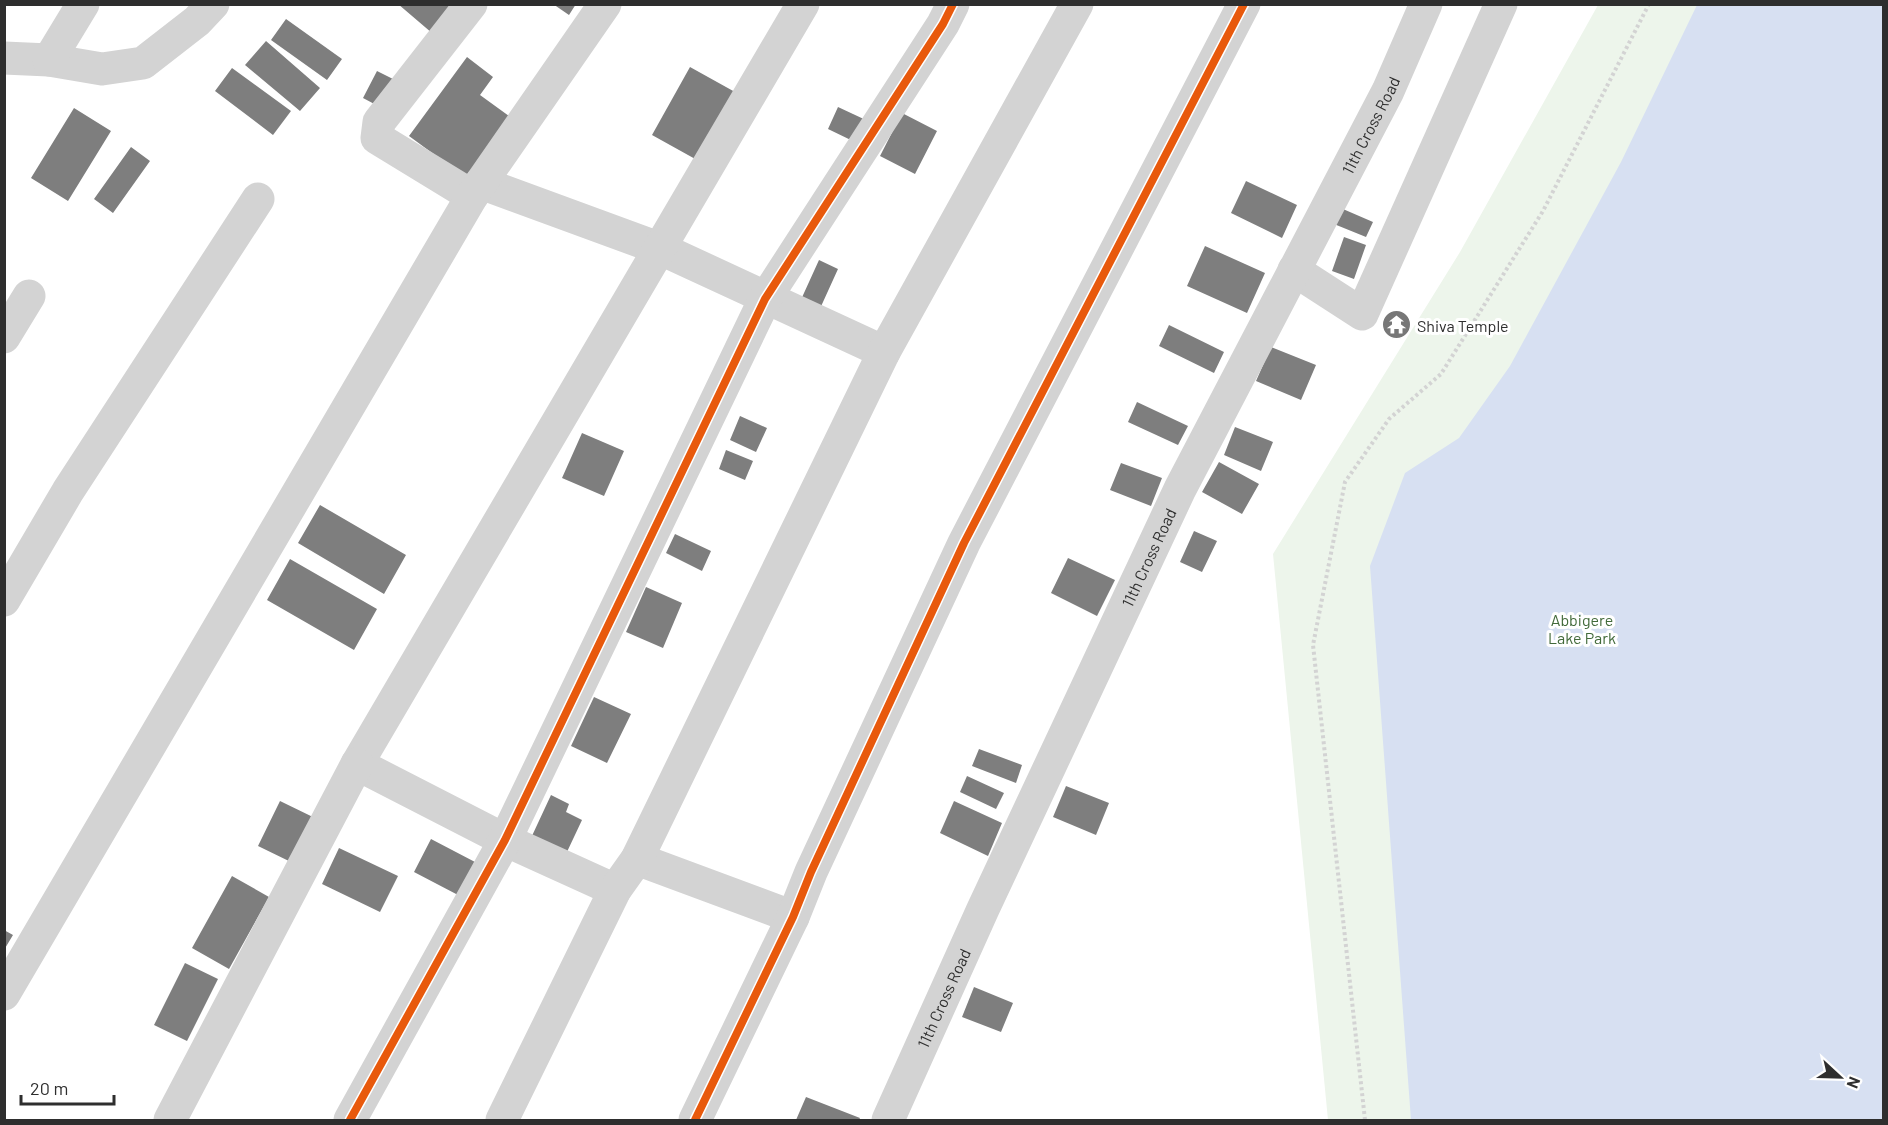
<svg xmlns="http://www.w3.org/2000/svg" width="1888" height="1125" font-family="Barlow,sans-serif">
<rect width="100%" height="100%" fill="#fff"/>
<!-- green -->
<path fill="#edf5eb" d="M1598 5H1883V1120H1328L1273 554 1460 252Z"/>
<!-- water -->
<path fill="#d7e0f2" d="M1697 5H1883V1120H1411L1370 566 1405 473 1459 438 1510 366 1621 162Z"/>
<!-- building -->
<path fill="#7e7e7e" d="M398 4H462L439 39Z
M553 4H576L569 15Z
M286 19 342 59 327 80 271 40Z
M266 41 320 88 300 111 245 65Z
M467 57 493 77 480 95 513 119 469 180 409 136Z
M690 67 735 92 697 160 652 135Z
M232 68 291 111 273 135 215 91Z
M377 71 395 80 380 107 363 98Z
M838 107 868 121 857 143 828 129Z
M74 108 111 131 68 201 31 178Z
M902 113 937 131 915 174 880 156Z
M131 147 150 161 113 213 94 199Z
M1246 181 1297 205 1282 238 1231 213Z
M1336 206 1373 222 1366 237 1329 222Z
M1344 237 1366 245 1354 279 1332 271Z
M1205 246 1265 273 1247 313 1187 286Z
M819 260 838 269 818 313 799 304Z
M1169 325 1224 352 1214 373 1159 346Z
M1271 347 1316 365 1301 400 1256 381Z
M1137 402 1188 426 1178 445 1128 422Z
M740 416 767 428 756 452 730 440Z
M1235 427 1273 442 1261 471 1224 455Z
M582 433 624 451 604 496 562 478Z
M726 450 753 461 745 480 719 469Z
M1219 462 1259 484 1242 514 1202 492Z
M1121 463 1162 478 1151 506 1110 490Z
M320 505 406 555 384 594 298 543Z
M1194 531 1217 541 1202 572 1180 562Z
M675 534 711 551 702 571 666 553Z
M1068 558 1115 580 1097 616 1051 593Z
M290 559 377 609 354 650 267 600Z
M646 587 682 603 663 648 626 632Z
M594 697 631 714 607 763 571 746Z
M979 749 1022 765 1016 783 972 766Z
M967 776 1004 793 996 809 960 792Z
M1066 786 1109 803 1096 835 1053 817Z
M551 795 569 804 566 812 582 820 566 854 531 838Z
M280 801 317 819 295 864 258 846Z
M954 801 1002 823 988 856 940 833Z
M431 839 475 862 458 895 414 872Z
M339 848 398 876 380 912 322 884Z
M232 876 269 897 229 969 192 948Z
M4 930 13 935 4 950Z
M185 963 218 979 187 1041 154 1025Z
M974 987 1013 1003 1001 1032 962 1017Z
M806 1097 860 1118 859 1120H796Z"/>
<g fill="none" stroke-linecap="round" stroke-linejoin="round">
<!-- path -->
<path stroke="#d3d3d3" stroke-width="4" stroke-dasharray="3 3" stroke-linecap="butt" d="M1365 1120 1313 645 1345 482 1389 419 1441 374 1543 211 1649 4"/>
<!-- minor -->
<g stroke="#d3d3d3" stroke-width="33">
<path d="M471 4 379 122 377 138 472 196"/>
<path d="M4 58 49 60 102 69 143 63 197 21 213 4"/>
<path d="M49 60 83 4"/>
<path d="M481 183 661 249 884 352"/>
<path d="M1294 270 1362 314 1501 4"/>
<path d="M4 337 29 296"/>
<path d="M4 600 68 491 258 199"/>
<path d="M637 859 793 917"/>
<path d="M615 890 505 840 357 764 803 4"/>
<path d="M4 994 472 196 605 4"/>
<path d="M170 1120 357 764"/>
<path d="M350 1120 505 840 765 299 943 24 953 4"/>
<path d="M502 1120 615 890 637 859 884 352 1077 4"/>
<path d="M695 1120 793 917 811 872 964 543 1244 4"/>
<path id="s1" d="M888 1120 983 909 1180 489 1388 91 1426 4"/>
</g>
<defs>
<path id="cycleway" d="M350 1120 505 840 765 299 943 24 953 4
M695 1120 793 917 811 872 964 543 1244 4"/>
</defs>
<!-- cycleway casing -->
<use href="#cycleway" stroke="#fff" stroke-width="11"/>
<!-- cycleway -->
<use href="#cycleway" stroke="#e8590c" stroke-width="8"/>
</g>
<!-- icons -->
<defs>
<symbol id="temple-disc" viewBox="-11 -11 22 22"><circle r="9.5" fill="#777" stroke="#fff"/><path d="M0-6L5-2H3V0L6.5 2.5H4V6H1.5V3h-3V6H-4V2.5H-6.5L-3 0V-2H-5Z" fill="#fff"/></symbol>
</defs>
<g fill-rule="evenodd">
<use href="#temple-disc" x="1380" y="308" width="33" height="33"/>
</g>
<g text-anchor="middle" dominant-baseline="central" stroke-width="6" stroke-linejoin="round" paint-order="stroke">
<!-- street labels -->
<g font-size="16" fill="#2e2e2e" stroke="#fff">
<text stroke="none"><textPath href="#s1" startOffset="1106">11th Cross Road</textPath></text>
<text stroke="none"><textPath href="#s1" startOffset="620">11th Cross Road</textPath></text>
<text stroke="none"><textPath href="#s1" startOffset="134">11th Cross Road</textPath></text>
</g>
<!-- poi labels -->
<g font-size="16" fill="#2e2e2e" stroke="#fff" text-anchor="start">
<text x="1417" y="325">Shiva Temple</text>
</g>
<!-- park labels -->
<g font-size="16" fill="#426a3a" stroke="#fff">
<text x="1582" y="619">Abbigere<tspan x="1582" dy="18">Lake Park</tspan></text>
</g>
</g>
<!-- border -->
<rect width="1888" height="1125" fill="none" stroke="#2e2e2e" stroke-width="12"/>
<!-- north arrow -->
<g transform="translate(1840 1077) rotate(112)" stroke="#ffffff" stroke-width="4.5" paint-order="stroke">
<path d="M0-4.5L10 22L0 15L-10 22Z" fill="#2e2e2e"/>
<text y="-9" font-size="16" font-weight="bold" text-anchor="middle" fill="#2e2e2e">N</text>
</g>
<!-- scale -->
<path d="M21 1095v9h93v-9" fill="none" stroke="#2e2e2e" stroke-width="3"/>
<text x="30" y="1095" font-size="18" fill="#2e2e2e" stroke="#ffffff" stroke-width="4.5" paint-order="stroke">20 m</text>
</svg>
